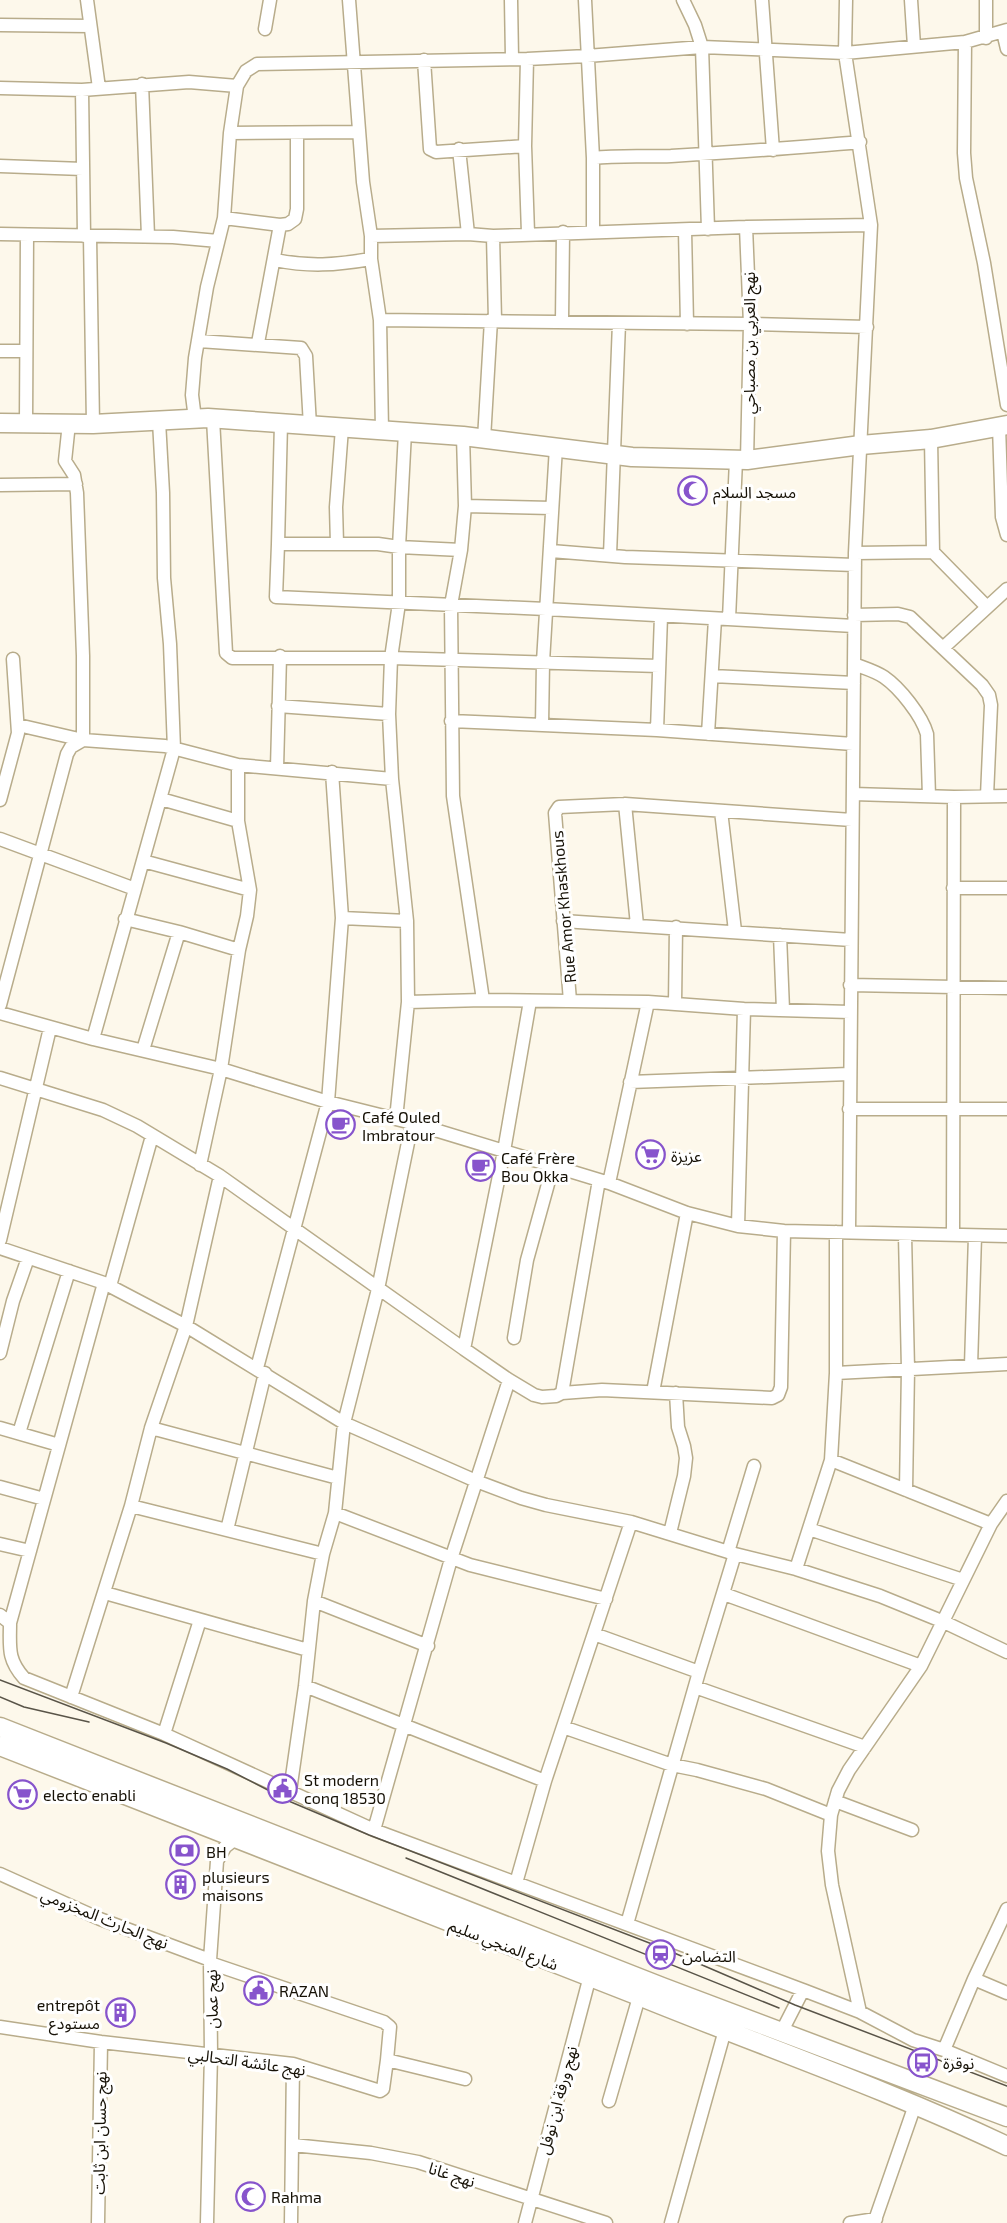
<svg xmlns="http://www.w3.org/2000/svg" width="1007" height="2223" font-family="'Exo 2','Noto Sans Arabic',sans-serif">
<rect width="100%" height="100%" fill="#fdf8eb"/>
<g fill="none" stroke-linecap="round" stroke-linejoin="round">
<defs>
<path id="street" d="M87 0 99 88
M349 0 363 182 371 236V259L380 320 382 430
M511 0 512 58
M585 0 593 158V232
M683 0 695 25 702 47 708 229
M762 0 773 150
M846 0 845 53 871 225 855 553 849 1232
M911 0 914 46
M986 0V38
M0 25 90 26
M265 29 270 0
M1003 32 1007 49
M965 42 964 153 966 178 984 263 1007 405
M527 59 525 146 528 233
M424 60 430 149 436 152 525 146
M142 84 148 236
M0 88 82 90 189 82 237 86
M82 90 84 236
M230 133 359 132
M459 149 468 234
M593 158C619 155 645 157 671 156 734 152 797 148 860 142
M0 166 83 169
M224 218 280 225 288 224 295 219 297 209V134
M746 227 750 324 747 460
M685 230 687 324
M0 234 173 237 218 241
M90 236 93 424
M371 236 468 234 493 236 746 227 871 225
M493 236 495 320
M275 260C310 267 335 265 371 259
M380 320 750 324 867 327
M562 321 563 232
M199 341 301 348 306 356 310 426
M258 343 280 225
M0 351H25
M195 419 192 395 195 358 207 287 224 218 230 133 237 86 246 71 257 64 527 59 587 56 702 47 845 53 965 42 1007 30
M213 419 226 653 232 658H391L659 666
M69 423 65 461 74 475 77 493 83 656V740
M281 423 278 544H378L399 547 461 550
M26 424 27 235
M999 426 1002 517 1007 535
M463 436 465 506 461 550 451 605 453 796 483 1000
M484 439 491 320
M931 439 933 552
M0 485 76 484
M465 506 552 508
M278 544 276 597 546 609 854 626
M337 544 336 507 342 428
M551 551 625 557 855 565
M855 553 933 552 987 607
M610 555 619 323
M854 615 898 614 910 617 982 685 989 695 991 705 987 796
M729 619 736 460
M944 647 1007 589
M854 664C864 668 875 671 884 677 900 688 922 716 927 734L929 796
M712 676 854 683
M278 706 389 714
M451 721 657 730 853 744
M18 725 83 740 165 746 238 765 392 779
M542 725 543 662 556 447
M657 730 661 616
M708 734 715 619
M277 768 280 656
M853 794 954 797 1007 796
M161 799 238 821
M0 800 18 733 13 659
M625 804 637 925
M721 811 735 931
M0 839 135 889 93 1039
M143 861 250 890
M953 888H1007
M135 889 174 749 170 644 164 578 163 493 159 421
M342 918 407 921
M125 919 179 932 239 950
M563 921 851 940
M780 935 783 1010
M850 985 1007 988
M530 1001 504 1151 464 1349 509 1380 534 1395 542 1397 556 1396 562 1393 602 1390 772 1398 778 1395 781 1387 784 1231
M570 1001 555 813 559 807 625 804 852 820
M408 1002 483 1000 648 1002 744 1009 850 1012
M675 1004 676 927
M0 1005 67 754 71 747 83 740
M0 1013 93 1039 221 1069 328 1102 412 1123 609 1183 687 1213 738 1226 784 1231 1007 1236
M143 1050 179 932
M0 1078 103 1110 137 1126 220 1176 464 1349
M630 1082 849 1074
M849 1109H1007
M396 1119 408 1002 407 921 392 779 389 714 391 658 399 603V547L405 432
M200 1165 221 1069 239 950 247 916 250 890 238 821V765
M609 1183 648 1002
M738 1226 744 1009
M905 1235 908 1369 906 1490
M953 1235 954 797
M0 1240 50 1028
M0 1248 104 1283 186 1326 344 1423 476 1481 521 1498 546 1505 631 1522 735 1554 796 1569 880 1596 944 1622 1007 1652
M110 1286 152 1136
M514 1338 527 1260 553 1166
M0 1353 13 1301 28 1258
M971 1366 975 1236
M257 1368 328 1102 342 918 332 772
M836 1373 1007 1364
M653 1392 687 1213
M562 1393 599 1180
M0 1428 59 1445
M151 1428 338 1478
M19 1433 69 1271
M831 1460 991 1524
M0 1487 44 1499
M131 1506 323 1554
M335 1513 470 1565 606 1599
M809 1529 963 1580
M227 1530 265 1373
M670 1533 684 1476 686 1458 684 1446 678 1427 676 1393
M0 1544 30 1551
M728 1552 754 1466
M796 1569 831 1460 836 1373V1232
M105 1593 308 1650
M724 1594 921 1666
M314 1601 428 1646
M0 1615 10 1623C10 1647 7 1659 24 1678L164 1734 374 1830 803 1990
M10 1623 104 1283
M594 1634 699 1672
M305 1686 545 1781
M695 1687 865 1747
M71 1697 131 1506 151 1428 186 1326 220 1176
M563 1727 672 1765 697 1770 766 1789 831 1815
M164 1734 200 1620
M290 1791 305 1686 314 1601 323 1554 335 1513 344 1423 378 1289 412 1123
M835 1801 912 1830
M374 1830 451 1559 509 1380
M0 1874 100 1919 210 1960
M516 1883 545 1781 631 1522
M627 1924 699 1672 735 1554
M210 1963 384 2022 390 2027 387 2060
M974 1979 1007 1993
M860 2012 832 1885 828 1851 831 1815 838 1791 849 1770 921 1666 991 1524 1007 1501
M0 2027 101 2042 293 2064 380 2091 383 2089 387 2060 465 2079
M781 2033 803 1990 860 2012 913 2040 944 2050 974 1979 1007 1909
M944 2050 1007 2076
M609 2101 639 1997
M293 2145 371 2153 418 2162 606 2223
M98 2223 101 2042
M207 2223 211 2054 210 1960 217 1861 225 1847 240 1835
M291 2223 293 2064
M525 2223 590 1976
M671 2223 725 2030
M850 2223 876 2219
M874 2223 915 2105"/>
<path id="secondary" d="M0 423 93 424 208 418 463 436 632 457 747 460 861 445 931 439 1007 425
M0 1727 662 1987 1007 2117
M0 1746C212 1831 426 1912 639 1996 762 2046 887 2089 1007 2146"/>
</defs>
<!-- street casing -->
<use href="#street" stroke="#b8ac8b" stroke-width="15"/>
<!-- secondary casing -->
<use href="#secondary" stroke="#b8ac8b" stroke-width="21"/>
<!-- street -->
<use href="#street" stroke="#fff" stroke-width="12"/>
<!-- secondary -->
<use href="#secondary" stroke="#fff" stroke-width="18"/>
<!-- tram -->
<path stroke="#595448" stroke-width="1.5" d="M0 1680 166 1743 227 1769 291 1802 369 1835 665 1949 795 2005 1007 2086
M0 1697 24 1707 89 1722
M406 1858 779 2008"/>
</g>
<!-- icons -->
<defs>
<symbol id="mosque-ring" viewBox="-11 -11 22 22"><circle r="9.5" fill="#fff" stroke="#8754cc" stroke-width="1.5"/><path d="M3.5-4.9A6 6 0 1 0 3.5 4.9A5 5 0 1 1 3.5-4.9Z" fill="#8754cc"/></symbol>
<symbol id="cafe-ring" viewBox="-11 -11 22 22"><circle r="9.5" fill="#fff" stroke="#8754cc" stroke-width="1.5"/><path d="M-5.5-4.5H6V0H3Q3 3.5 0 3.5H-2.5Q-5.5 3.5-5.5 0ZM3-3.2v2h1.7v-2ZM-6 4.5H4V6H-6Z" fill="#8754cc"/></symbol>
<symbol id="supermarket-ring" viewBox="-11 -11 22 22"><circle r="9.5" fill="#fff" stroke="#8754cc" stroke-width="1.5"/><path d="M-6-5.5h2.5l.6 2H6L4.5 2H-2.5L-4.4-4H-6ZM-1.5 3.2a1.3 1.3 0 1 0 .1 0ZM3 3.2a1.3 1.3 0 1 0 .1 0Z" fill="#8754cc"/></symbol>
<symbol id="civic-ring" viewBox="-11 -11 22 22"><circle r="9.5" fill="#fff" stroke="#8754cc" stroke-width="1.5"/><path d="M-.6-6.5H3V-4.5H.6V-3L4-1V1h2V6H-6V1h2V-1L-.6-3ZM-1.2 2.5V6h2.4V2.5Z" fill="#8754cc"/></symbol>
<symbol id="bank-ring" viewBox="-11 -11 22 22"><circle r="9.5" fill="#fff" stroke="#8754cc" stroke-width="1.5"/><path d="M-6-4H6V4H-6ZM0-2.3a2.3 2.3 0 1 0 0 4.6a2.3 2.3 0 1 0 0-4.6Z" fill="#8754cc"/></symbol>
<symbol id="building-ring" viewBox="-11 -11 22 22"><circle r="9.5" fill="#fff" stroke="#8754cc" stroke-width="1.5"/><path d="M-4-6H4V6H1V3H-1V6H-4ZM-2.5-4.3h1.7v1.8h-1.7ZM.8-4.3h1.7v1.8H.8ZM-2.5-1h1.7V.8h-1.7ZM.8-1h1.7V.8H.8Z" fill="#8754cc"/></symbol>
<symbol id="station-ring" viewBox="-11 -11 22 22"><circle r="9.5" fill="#fff" stroke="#8754cc" stroke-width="1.5"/><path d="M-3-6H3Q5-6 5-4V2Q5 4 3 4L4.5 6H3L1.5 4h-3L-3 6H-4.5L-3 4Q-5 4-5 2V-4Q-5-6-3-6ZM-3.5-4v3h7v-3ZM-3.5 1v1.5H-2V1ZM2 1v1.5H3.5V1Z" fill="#8754cc"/></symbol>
<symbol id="bus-ring" viewBox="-11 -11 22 22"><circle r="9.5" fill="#fff" stroke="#8754cc" stroke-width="1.5"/><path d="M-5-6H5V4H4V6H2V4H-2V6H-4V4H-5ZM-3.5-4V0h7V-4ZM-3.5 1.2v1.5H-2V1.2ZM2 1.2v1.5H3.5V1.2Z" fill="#8754cc"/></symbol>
</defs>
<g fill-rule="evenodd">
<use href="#mosque-ring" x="676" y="474" width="33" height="33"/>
<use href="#cafe-ring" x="324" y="1108" width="33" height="33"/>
<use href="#supermarket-ring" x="634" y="1138" width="33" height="33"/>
<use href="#cafe-ring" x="464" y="1150" width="33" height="33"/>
<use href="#civic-ring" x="266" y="1772" width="33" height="33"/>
<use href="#supermarket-ring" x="6" y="1778" width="33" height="33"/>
<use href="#bank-ring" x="168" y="1834" width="33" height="33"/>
<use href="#building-ring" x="164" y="1868" width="33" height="33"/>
<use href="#station-ring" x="644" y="1938" width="33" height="33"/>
<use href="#civic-ring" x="242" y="1974" width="33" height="33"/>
<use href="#building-ring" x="104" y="1996" width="33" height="33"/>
<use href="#bus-ring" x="906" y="2046" width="33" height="33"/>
<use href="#mosque-ring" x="234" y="2180" width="33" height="33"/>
</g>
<g text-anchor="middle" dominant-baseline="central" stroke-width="6" stroke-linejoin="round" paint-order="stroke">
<!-- street labels -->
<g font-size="16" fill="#161106" stroke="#fff">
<text transform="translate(748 343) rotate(-90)">نهج العربي بن مصباحي</text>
<text transform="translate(563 907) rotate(-95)">Rue Amor Khaskhous</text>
<text transform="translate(105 1918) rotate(22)">نهج الحارث المخزومي</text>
<text transform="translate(504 1944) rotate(21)">شارع المنجي سليم</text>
<text transform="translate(211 1999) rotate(-91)">نهج عمان</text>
<text transform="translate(247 2061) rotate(8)">نهج عائشة التحالبي</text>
<text transform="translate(557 2100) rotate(-75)">نهج ورقة ابن نوفل</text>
<text transform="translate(99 2133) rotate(-89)">نهج حسان ابن ثابت</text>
<text transform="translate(452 2174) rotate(18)">نهج غانا</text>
</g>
<!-- poi labels -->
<g font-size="16" fill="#161106" stroke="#fff" text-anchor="start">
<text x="713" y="491">مسجد السلام</text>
<text x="362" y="1116">Café Ouled<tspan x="362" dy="18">Imbratour</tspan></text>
<text x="671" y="1155">عزيزة</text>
<text x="501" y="1157">Café Frère<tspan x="501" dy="18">Bou Okka</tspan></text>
<text x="304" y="1779">St modern<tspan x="304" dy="18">conq 18530</tspan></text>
<text x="43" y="1794">electo enabli</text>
<text x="206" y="1851">BH</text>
<text x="202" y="1876">plusieurs<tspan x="202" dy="18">maisons</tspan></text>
<text x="682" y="1955">التضامن</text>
<text x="279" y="1990">RAZAN</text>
<text x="100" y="2004" text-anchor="end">entrepôt<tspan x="100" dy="18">مستودع</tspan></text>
<text x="943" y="2062">نوقرة</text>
<text x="271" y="2196">Rahma</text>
</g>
</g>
</svg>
